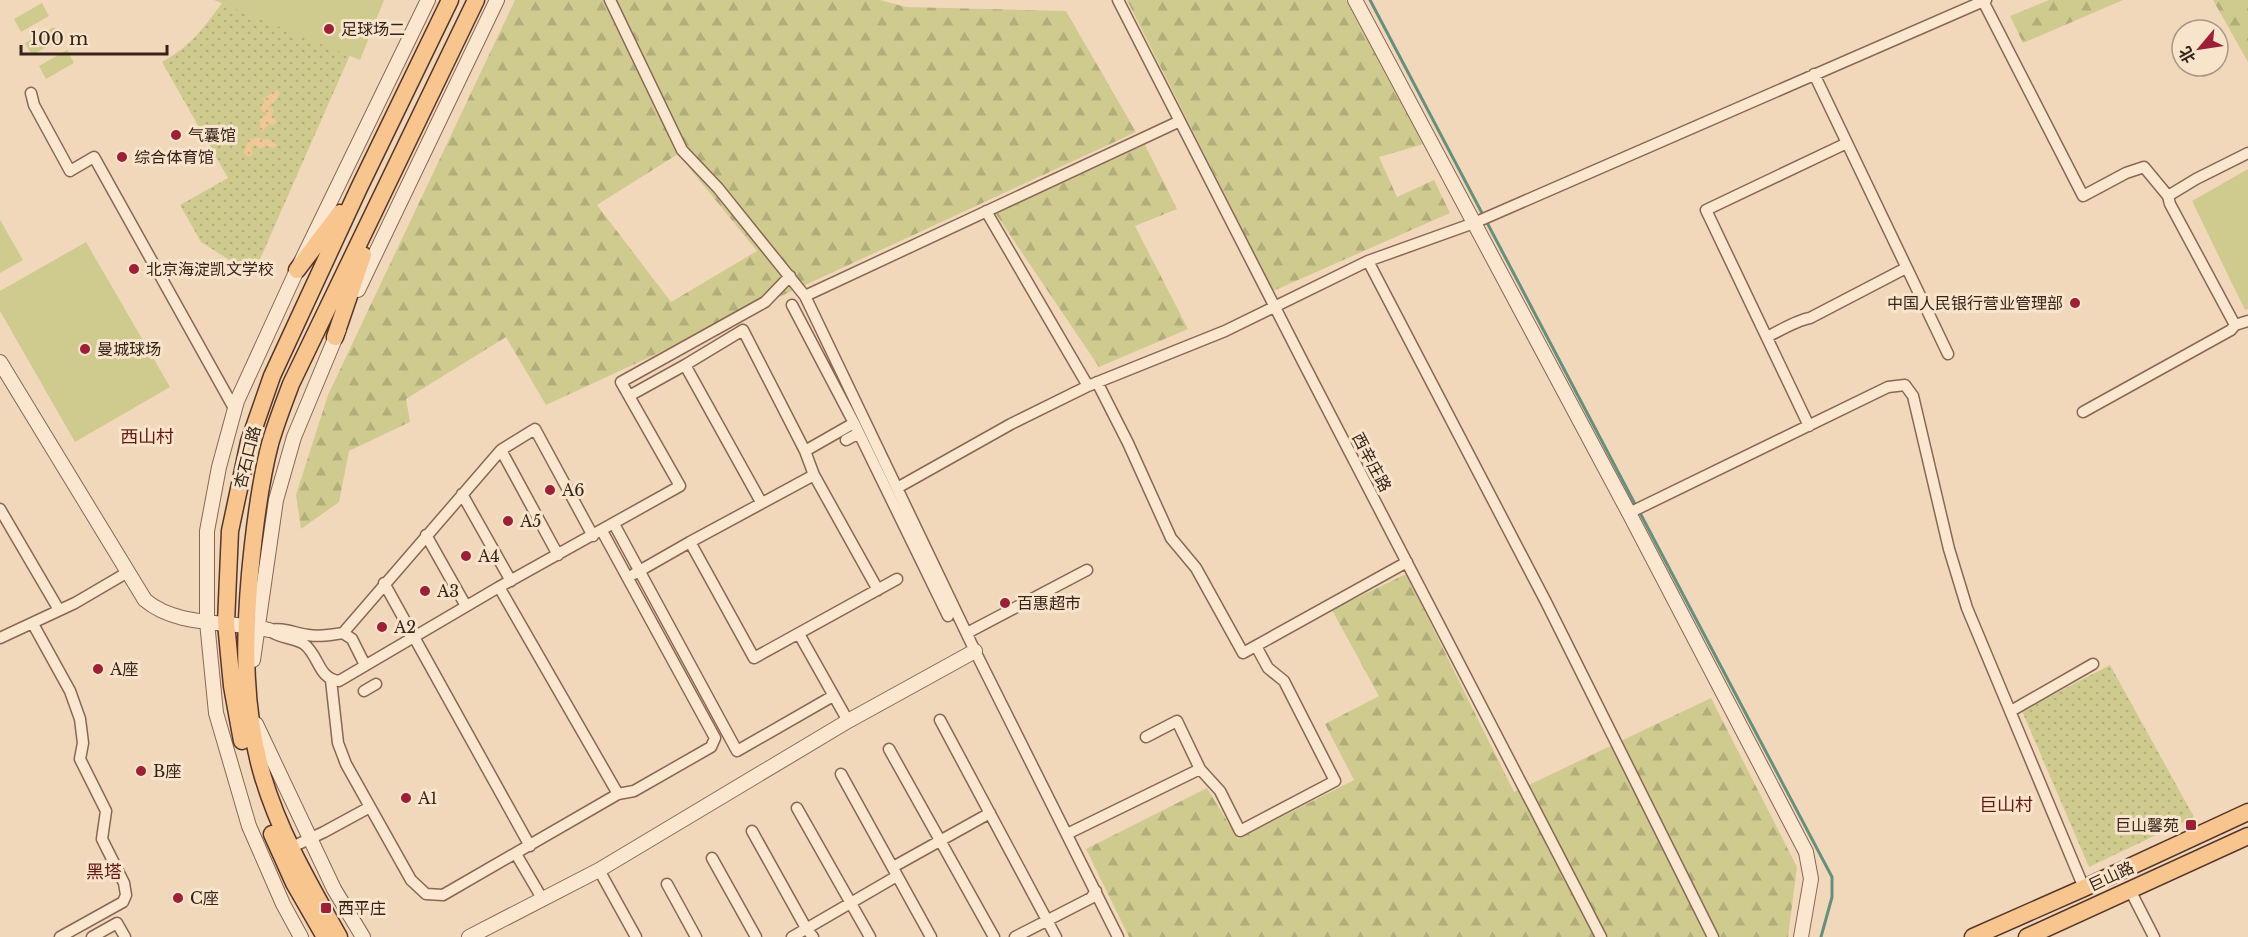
<svg xmlns="http://www.w3.org/2000/svg" width="2248" height="937" font-family="'Libre Baskerville','Noto Sans SC',serif">
<defs>
<pattern id="grass-dots" width="8" height="8" patternUnits="userSpaceOnUse" patternTransform="scale(1.5)"><rect width="8" height="8" fill="#cfcb8f"/><path d="M2 2h.1M6 6h.1" fill="none" stroke="#b2ae7b" stroke-width="1.8" stroke-linecap="round"/></pattern>
<pattern id="forest-firs" width="22" height="20" patternUnits="userSpaceOnUse" patternTransform="scale(1.5)"><rect width="22" height="20" fill="#cfcb8f"/><path d="M5 1l3.5 6h-7zM16 11l3.5 6h-7z" fill="#b2ae7b"/></pattern>
<pattern id="sand-dots" width="8" height="8" patternUnits="userSpaceOnUse" patternTransform="scale(1.5)"><rect width="8" height="8" fill="#f0c896"/><path d="M2 2h.1M6 6h.1" fill="none" stroke="#ceac81" stroke-width="1.8" stroke-linecap="round"/></pattern>
</defs>
<rect width="100%" height="100%" fill="#f1d8bb"/>
<!-- grass -->
<path fill="url(#grass-dots)" d="M222 3 350 55 253 275 201 242 180 205 228 178 162 62C192 45 202 30 222 3Z
M2110 665 2194 817 2089 867 2022 711Z"/>
<!-- forest -->
<path fill="url(#forest-firs)" fill-rule="evenodd" d="M515 0H880L906 7 1066 11 1136 132 546 405 506 337 406 399 410 422 349 451 339 502 301 529 296 495 328 395ZM678 154 757 251 671 302 597 205Z
M1127 0H1346L1424 144 1379 157 1397 197 1434 180 1450 213 1273 291Z
M2049 0H2123L2023 43 2010 16Z
M2213 0H2248V62Z
M1145 145 1177 209 1135 226 1188 329 1099 367 996 214Z
M1406 574 1514 792 1711 698 1797 867 1788 937H1129L1086 849 1207 788 1238 839 1354 780 1325 724 1379 696 1332 610Z"/>
<!-- sand -->
<path fill="url(#sand-dots)" d="M277 90 280 93C275 104 273 101 268 107L273 108 272 118H275L277 122 273 125 268 124 262 132 259 130 261 123 259 120 266 115 267 111 263 112 260 107 265 103 263 99Z
M258 137 262 140C269 138 272 140 277 145L274 148 264 146 260 149 255 145 250 148 253 151 252 155 250 157 245 155 244 152 249 140Z"/>
<!-- park -->
<path fill="#cfcb8f" d="M214 0H384L360 60Z
M42 3 49 16 21 32 14 19Z
M54 27 61 39 32 55 25 43Z
M67 50 74 63 46 79 39 66Z
M2248 169V309L2245 310 2192 201Z
M0 220 23 260 0 273Z
M86 242 170 387 75 442 0 311V291Z"/>
<g fill="none" stroke-linecap="round" stroke-linejoin="round">
<!-- stream -->
<path stroke="#678f7e" stroke-width="3" d="M1370 0 1636 506
M1639 511 1832 877V897L1821 937"/>
<defs>
<path id="minor" d="M610 0 682 150 718 188 805 296 975 651 1118 937
M1118 0 1304 364 1601 937
M1983 1 2083 196 2126 173 2144 167 2168 196 2170 204 2235 325
M1814 74 1948 354
M31 93 34 105 70 171 94 157 235 410
M2168 196 2196 179 2248 153
M986 211 1088 386
M1368 261 1546 602 1713 937
M805 296 1180 121
M792 305 854 423 805 451
M1767 337C1779 331 1797 320 1810 318L1906 268
M685 365 743 330 805 451 814 475
M1097 382 1128 443 1171 538 1196 568 1243 653 1407 562
M629 396 685 365 761 502
M2083 412 2231 330 2235 325 2248 321
M854 423 948 616
M1809 426 1706 210 1847 143
M846 440 859 433
M501 450 535 429 593 536
M897 488 1011 424 1088 386 1225 331 1368 261 1474 223 1986 0
M462 494 511 581
M0 509 59 610
M1629 513 1888 387 1905 385 1913 396 1949 549 1967 608 2084 888
M614 524 737 751 833 696
M426 535 466 606
M690 542 814 475 878 590
M634 574 690 542 754 658 897 579
M384 583 530 846
M33 624 70 691 80 719 83 743 80 759 106 811 102 839 124 883 126 895 123 902 60 937
M269 630C282 627 294 633 308 635 320 637 331 635 343 633L501 450 558 555
M269 630C279 639 293 637 304 644 319 655 318 679 339 681L499 587
M343 633 352 639 365 665
M967 633 1087 570
M799 634 848 721
M0 638 75 603 128 572
M331 680 338 743 346 764 411 880 426 894 443 895 618 794 634 791 711 747 715 738 602 531
M364 691 376 684
M2011 711 2093 664
M940 720 1056 937
M1146 737 1177 721 1200 769 1220 791 1240 831 1335 781 1284 681 1268 668 1256 646
M889 749 994 937
M841 774 931 937
M618 794 499 587 680 486 621 382 765 302 790 276
M797 808 870 937
M752 831 806 928 813 937
M1067 834 1200 769
M290 848 324 832 370 807
M516 854 543 900
M712 858 756 937
M893 867 990 813
M599 870 636 937
M667 884 696 937
M2130 890 2154 937
M92 937 117 923 125 937
M792 937 897 876
M1015 937 1091 898 1096 891"/>
<path id="tertiary" d="M1355 0 1629 513 1806 852 1811 879 1801 937
M358 290 497 0
M0 362 145 600C178 628 229 620 269 630
M253 660 276 500 294 437 339 329
M256 724 334 889 363 937
M301 937 283 904 249 826 216 713 207 622V531L219 467 237 401 297 270 428 0
M469 937 599 870 848 721 975 651"/>
<path id="primary" d="M297 270 340 213
M335 337 363 255
M242 741 232 686 226 623 230 531 249 442 272 376 359 188 450 0
M272 834 294 883 325 937
M339 937C310 885 280 834 263 777 243 710 244 643 250 574 254 531 259 486 270 444 276 423 284 403 291 384L476 0
M1973 937 2084 888 2248 812
M2027 937 2248 836"/>
</defs>
<!-- minor casing -->
<use href="#minor" stroke="#896754" stroke-width="13"/>
<!-- tertiary casing -->
<use href="#tertiary" stroke="#896754" stroke-width="16"/>
<!-- primary casing -->
<use href="#primary" stroke="#563629" stroke-width="19"/>
<!-- minor -->
<use href="#minor" stroke="#fbe6cf" stroke-width="10"/>
<!-- tertiary -->
<use href="#tertiary" stroke="#fbe6cf" stroke-width="14"/>
<!-- primary -->
<use href="#primary" stroke="#f8c58f" stroke-width="16"/>
</g>
<!-- markers -->
<g fill="#9c2036" stroke="#f8e3cb" stroke-width="2">
<circle cx="329" cy="29" r="6"/>
<circle cx="176" cy="135" r="6"/>
<circle cx="122" cy="157" r="6"/>
<circle cx="134" cy="269" r="6"/>
<circle cx="2075" cy="303" r="6"/>
<circle cx="85" cy="349" r="6"/>
<circle cx="550" cy="490" r="6"/>
<circle cx="508" cy="521" r="6"/>
<circle cx="466" cy="556" r="6"/>
<circle cx="425" cy="591" r="6"/>
<circle cx="1005" cy="603" r="6"/>
<circle cx="382" cy="627" r="6"/>
<circle cx="98" cy="669" r="6"/>
<circle cx="141" cy="771" r="6"/>
<circle cx="406" cy="798" r="6"/>
<rect x="2185" y="819" width="12" height="12" rx="3"/>
<circle cx="178" cy="898" r="6"/>
<rect x="320" y="902" width="12" height="12" rx="3"/>
</g>
<g text-anchor="middle" dominant-baseline="central" stroke-width="6" stroke-linejoin="round" paint-order="stroke">
<!-- poi labels -->
<g font-size="16" fill="#37231a" stroke="#f8e3cb" text-anchor="start">
<text x="341" y="29">足球场二</text>
<text x="188" y="135">气囊馆</text>
<text x="134" y="157">综合体育馆</text>
<text x="146" y="269">北京海淀凯文学校</text>
<text x="2063" y="303" text-anchor="end">中国人民银行营业管理部</text>
<text x="97" y="349">曼城球场</text>
<text x="562" y="490">A6</text>
<text x="520" y="521">A5</text>
<text x="478" y="556">A4</text>
<text x="437" y="591">A3</text>
<text x="1017" y="603">百惠超市</text>
<text x="394" y="627">A2</text>
<text x="110" y="669">A座</text>
<text x="153" y="771">B座</text>
<text x="418" y="798">A1</text>
<text x="2179" y="825" text-anchor="end">巨山馨苑</text>
<text x="190" y="898">C座</text>
<text x="338" y="908">西平庄</text>
</g>
<!-- street labels -->
<g font-size="16" fill="#37231a" stroke="#f8e3cb">
<text transform="translate(247 457) rotate(-76)">杏石口路</text>
<text transform="translate(1372 462) rotate(62)">西辛庄路</text>
<text transform="translate(2111 876) rotate(-25)">巨山路</text>
</g>
<!-- neighbourhood labels -->
<g font-size="18" fill="#671916" stroke="#f8e3cb">
<text x="147" y="437">西山村</text>
<text x="2006" y="805">巨山村</text>
<text x="104" y="872">黑塔</text>
</g>
</g>
<!-- north arrow -->
<g transform="translate(2200 48) rotate(241)"><circle r="28" fill="#f8e3cb" stroke="#ab9684" stroke-width="1.5"/>
<path d="M0-4.5L10 22L0 15L-10 22Z" fill="#9c2036"/>
<text y="-9" font-size="16" font-weight="bold" text-anchor="middle" fill="#37231a">北</text>
</g>
<!-- scale -->
<path d="M21 45v9h146v-9" fill="none" stroke="#37231a" stroke-width="3"/>
<text x="30" y="45" font-size="18" fill="#37231a" stroke="#f8e3cb" stroke-width="4.5" paint-order="stroke">100 m</text>
</svg>
